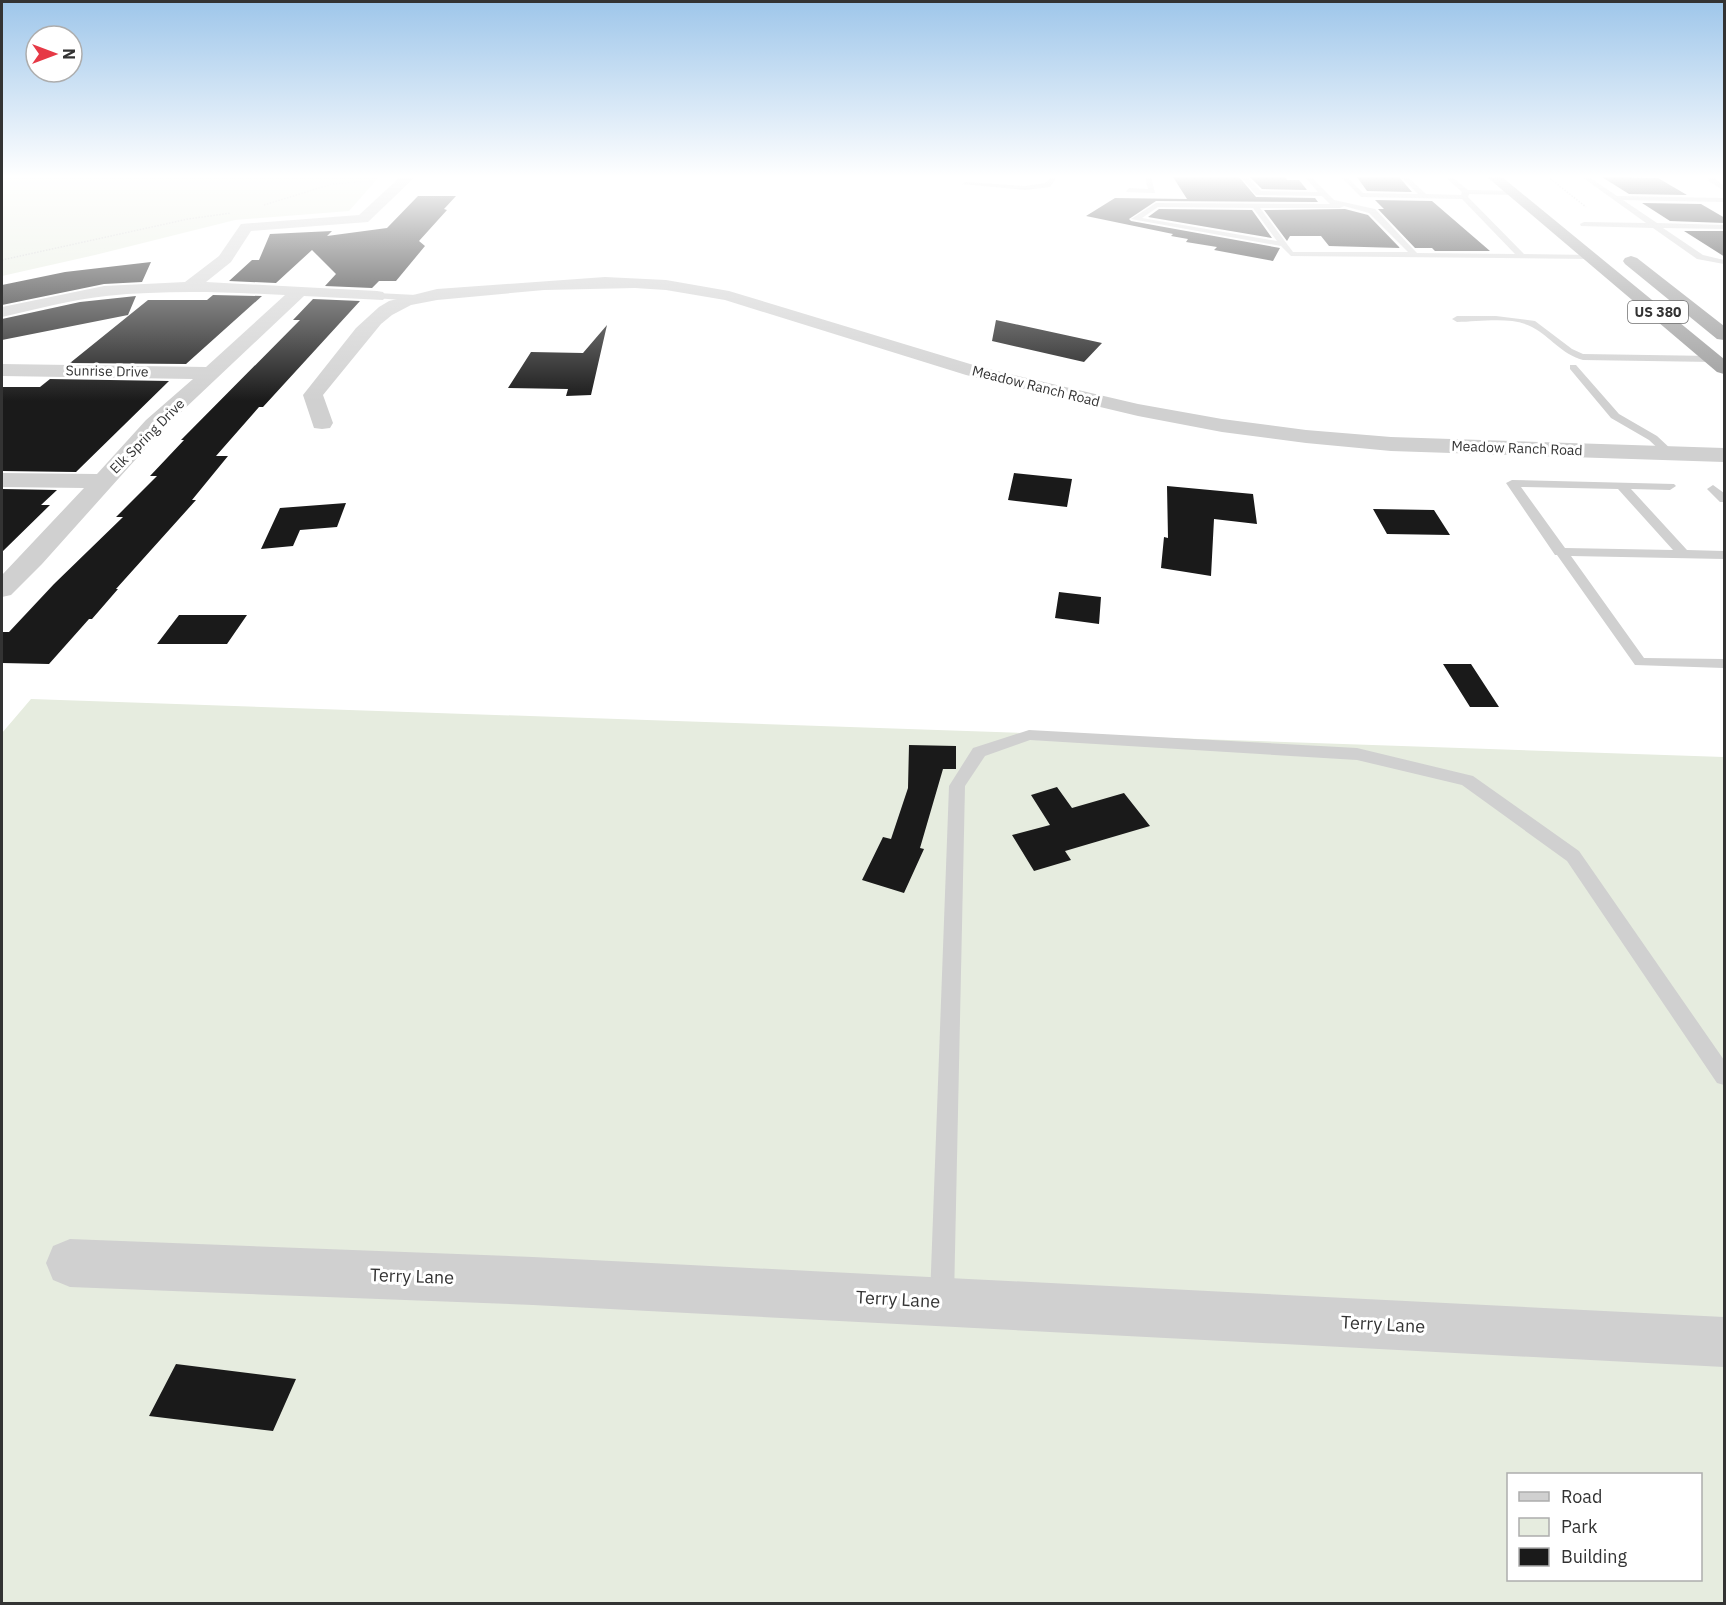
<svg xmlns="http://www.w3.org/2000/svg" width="1726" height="1605" font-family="'IBM Plex Sans',sans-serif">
<rect width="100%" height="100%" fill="#fff"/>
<!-- green -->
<path fill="#e6ecdf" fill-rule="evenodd" d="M2 177H379L349 211 235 220 95 255 2 276Z
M31 699 1724 757V1603L2 1604V733ZM1508 1474H1700V1580H1508Z"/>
<!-- building -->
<path fill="#1a1a1a" d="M1173 177H1239L1256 197 1315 198 1318 202 1156 201 1129 219 1131 221 1280 248 1273 261 1214 250 1217 247 1186 242 1188 239 1171 236 1173 234 1086 216 1115 198 1187 199Z
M1250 177H1285L1287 180H1299L1307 190 1262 189Z
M1357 177H1399L1412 192 1367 191Z
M1602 177 1658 178 1687 195 1629 194Z
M418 196H456L444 209 447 210 419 241 425 246 396 281H379L372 288 325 286 336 274 312 250 276 283 229 281 252 260H259L270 234 332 231 327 236 387 228Z
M1375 200 1432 201 1490 251H1435L1432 248H1415L1378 209H1384Z
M1642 203 1701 204 1725 218V223L1670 221Z
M1159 209 1252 210 1272 238 1148 217Z
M1345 209 1368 215 1400 248 1329 246 1321 236H1290L1287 241 1264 210Z
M1684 231H1725V257Z
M151 262 142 282 104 284 2 305V285L65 272Z
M213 295 262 296 186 364 70 363 148 300H207Z
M136 296 128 315 2 340V319L80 302Z
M313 299 360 301 263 407H259L216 456H228L192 500H196L116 589H118L92 619H89L49 664 2 663V632H9L54 584 123 517H116L157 476H150L184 440H181L300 320H293Z
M996 320 1102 343 1084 362 992 341Z
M607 325 591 395 566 396 568 389 508 388 531 352 583 353Z
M50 379 169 381 76 472 2 471V387H40Z
M1014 473 1072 479 1067 507 1008 500Z
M1167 486 1253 494 1257 524 1214 519 1211 576 1161 568 1164 537 1168 538Z
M2 489 57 490 41 505H50L2 552Z
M346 503 337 527 300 530 293 546 261 549 280 508Z
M1373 509 1434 510 1450 535 1387 534Z
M1059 592 1101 597 1099 624 1055 618Z
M179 615H247L227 644H157Z
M1443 664H1471L1499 707H1470Z
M909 745 956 746V769H943L920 848 924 849 904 893 862 880 883 837 891 839 908 788Z
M1057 787 1072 808 1124 793 1150 826 1065 851 1071 860 1034 871 1012 835 1050 825 1031 795Z
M176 1364 296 1379 273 1431 149 1416Z"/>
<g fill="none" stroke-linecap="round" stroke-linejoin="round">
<!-- path -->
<path stroke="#cdcdcd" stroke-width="1.5" stroke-dasharray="1.5 1.5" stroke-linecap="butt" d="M1548 177 1586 207
M264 205 332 184 373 181
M2 260 188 219 231 213"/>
<!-- lane -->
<path fill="#d0d0d0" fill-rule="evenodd" d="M1051 177H1057L1050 187 1025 190 962 184 966 182 1025 186 1045 183Z
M1145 177H1151L1155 193 1126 192 1129 188 1148 189Z
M1241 177H1247L1261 191 1318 192 1305 177H1311L1334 200 1375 209 1417 253 1515 254 1462 199 1361 197 1341 177H1347L1363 193 1418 194 1401 177H1408L1426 194 1461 195 1462 192 1445 177H1452L1468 190 1517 191 1514 195 1469 194 1468 197 1524 254 1591 255 1595 257 1591 259 1291 256 1281 246 1131 219 1156 203 1330 204 1322 196 1256 195ZM1344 206 1369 213 1408 252H1293L1260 208H1340ZM1158 207 1253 208 1277 241 1142 218Z
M1582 177H1589L1617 196 1724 198V202L1623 200 1657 223 1724 225V229L1663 228 1703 255 1724 260V264L1697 259 1653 228 1581 226 1580 224 1584 222 1646 223Z
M1707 177H1713L1724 186V191L1709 181Z
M377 293 416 295 420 298 416 301 374 298 373 296Z
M1496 316 1535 321 1572 349 1583 354 1713 356 1718 359 1713 362 1583 360C1561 354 1551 337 1532 327 1512 316 1479 322 1457 322L1452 319 1457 316Z
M1570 365H1576L1619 414 1657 436 1673 451V455H1665L1649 440 1611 418 1570 369Z
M1512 480 1674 484 1676 486 1670 490 1631 489 1687 550 1724 551V559L1571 556 1644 658 1724 659V668L1635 665 1557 555H1555L1506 483ZM1521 487 1618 489 1673 550 1565 548Z
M1713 485 1724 493V502H1720L1707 489Z
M1029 730 1357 748 1473 776 1579 851 1724 1060V1085L1717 1083 1567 861 1462 785 1357 760 1030 740 985 756 965 786 954 1298 951 1307 942 1310 933 1307 930 1298 949 786 973 748Z"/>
<!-- street -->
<path fill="#d0d0d0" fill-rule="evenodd" d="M400 177H415L368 222 251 231 231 262 206 282 377 291 383 292 386 296 383 300 304 296 162 430 42 564 11 595 2 597V575L84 488 2 487V473L97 474 146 420 193 379 2 376V364L206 367 285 295C226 292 165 290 106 296 71 300 36 309 2 317V307L104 286 185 282 219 256 241 224 359 215Z
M605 277 666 280 729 291 980 367 1138 404 1222 419 1306 430 1391 437 1724 448V462L1391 451 1306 443 1222 432 1138 416 966 375 725 300 666 290 635 288 544 290 437 300 411 305 392 315 381 324 323 395 333 423 330 428 322 429 314 428 303 395 356 328 379 307 389 301 437 289Z
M70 1239 533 1257 1724 1317V1367L533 1305 70 1287 53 1280 46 1263 53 1246Z"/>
<!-- highway -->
<path fill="#9a9a9a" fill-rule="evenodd" d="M1487 177H1502L1724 359V374L1717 372Z
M1631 256 1637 258 1724 326V340L1717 339 1625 264 1623 261 1625 258Z"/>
</g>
<!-- sky -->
<linearGradient id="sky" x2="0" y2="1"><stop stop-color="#9ec6ea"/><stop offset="0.44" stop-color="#fff"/><stop offset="1" stop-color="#fff" stop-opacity="0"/></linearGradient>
<rect width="1726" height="401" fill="url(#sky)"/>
<g text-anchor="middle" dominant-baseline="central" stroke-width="6" stroke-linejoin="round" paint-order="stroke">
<!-- shield labels -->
<rect fill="#fff" stroke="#707070" stroke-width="1.5" x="1628" y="301" width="60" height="22" rx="4.5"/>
<g font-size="14" font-weight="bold" fill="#333">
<text x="1658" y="312">US 380</text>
</g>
<!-- far-street labels -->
<g font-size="14" fill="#333" stroke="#fff">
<text transform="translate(107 371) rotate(1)">Sunrise Drive</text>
<text transform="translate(1036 386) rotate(14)">Meadow Ranch Road</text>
<text transform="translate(147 436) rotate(-45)">Elk Spring Drive</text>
<text transform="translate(1517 448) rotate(2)">Meadow Ranch Road</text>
</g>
<!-- near-street labels -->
<g font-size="18" fill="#333" stroke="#fff">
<text transform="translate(412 1276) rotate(2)">Terry Lane</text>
<text transform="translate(898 1299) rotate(3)">Terry Lane</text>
<text transform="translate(1383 1324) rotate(3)">Terry Lane</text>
</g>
</g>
<!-- border -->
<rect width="1726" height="1605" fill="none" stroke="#333333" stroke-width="6"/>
<!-- legend -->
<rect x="1507" y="1473" width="195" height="108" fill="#ffffff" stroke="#adadad" stroke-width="1.5"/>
<rect x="1519" y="1492" width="30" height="9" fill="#d0d0d0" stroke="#adadad" stroke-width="1.5"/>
<text x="1561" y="1503" font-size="18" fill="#333333">Road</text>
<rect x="1519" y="1518" width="30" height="18" fill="#e6ecdf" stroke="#adadad" stroke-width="1.5"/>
<text x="1561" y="1533" font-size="18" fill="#333333">Park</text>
<rect x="1519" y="1548" width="30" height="18" fill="#1a1a1a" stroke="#adadad" stroke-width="1.5"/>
<text x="1561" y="1563" font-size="18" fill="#333333">Building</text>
<!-- north arrow -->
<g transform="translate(54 54) rotate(90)"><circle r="28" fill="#ffffff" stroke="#adadad" stroke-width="1.5"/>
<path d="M0-4.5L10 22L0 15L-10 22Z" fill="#e63946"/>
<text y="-9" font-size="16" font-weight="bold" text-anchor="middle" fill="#333333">N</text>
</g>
</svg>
